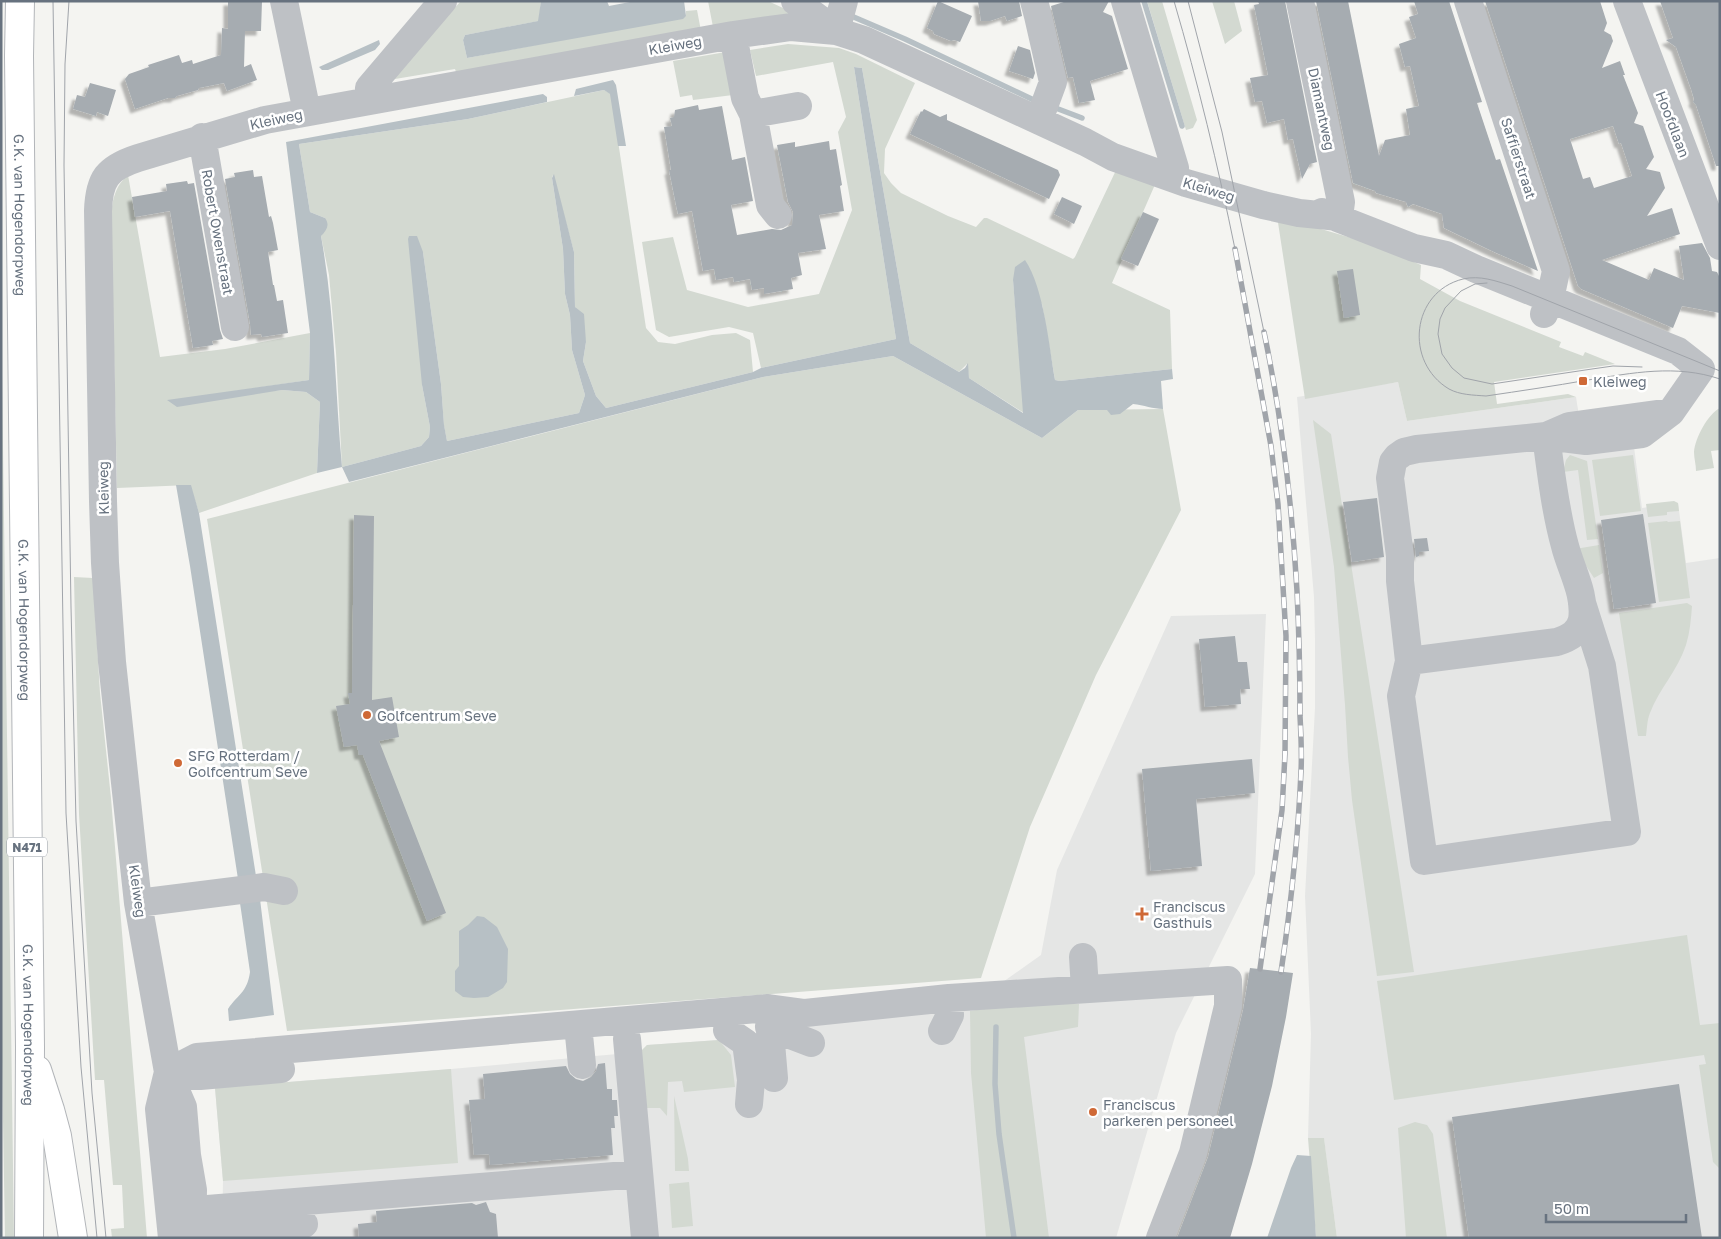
<svg xmlns="http://www.w3.org/2000/svg" width="1721" height="1239" font-family="'Golos Text',sans-serif">
<defs>
<filter id="shadow"><feDropShadow dx="-4.5" dy="4.5" stdDeviation="1" flood-color="#0004"/></filter>
</defs>
<rect width="100%" height="100%" fill="#f4f4f1"/>
<!-- built -->
<path fill="#e5e6e5" d="M1398 382 1407 421 1576 397 1579 416 1634 447 1642 508 1678 503 1686 563 1720 558V1238H1337L1324 1139 1308 1138 1311 1034 1305 896 1315 708V639L1314 597 1297 397Z
M1266 614 1255 874 1176 1033 1116 1238H222L223 1181 215 1088 451 1069 640 1052 647 1045 719 1040 979 999 1041 955 1057 870 1171 616Z"/>
<!-- green -->
<path fill="#d3d9d1" d="M461 1H541L539 21 465 35 463 40 467 58 686 16V11L697 10 701 31 457 75 455 69 389 80Z
M708 1H768L783 8 797 18 713 27Z
M1147 1H1162L1197 120 1193 128 1186 130Z
M1212 1H1234L1242 31 1225 44Z
M788 44 839 48 856 54 915 83 885 149 884 173 891 183 901 193 948 216 976 227 984 218H987L1073 259 1075 257 1118 166 1157 180 1112 283 1170 310 1172 369 1060 381 1055 380 1042 304 1013 280 1024 413 969 378 967 364 959 372 910 343 862 68 854 67 896 339 761 368 753 333 729 327 669 337 656 330 642 242 673 237 687 290 748 307 819 294 852 210 838 132 846 117 833 62 756 76 750 50Z
M726 52 733 95 693 100 692 95 680 97 673 61Z
M604 90 611 94 646 328 658 342 675 344 712 335 736 333 750 340 753 372 606 408 596 396 583 361 586 342 575 307 574 252 553 175 552 178 563 249 565 294 570 315 572 350 585 395 579 413 447 441 444 426 441 384 423 252 422 385 430 427 429 437 421 446 342 467 336 353 329 275 321 236 325 218 310 212 299 144 468 119Z
M128 175 160 357 225 349 310 333 309 380 168 401 282 390 306 392 320 402 317 473 199 513 190 485 117 488 111 219C112 202 114 187 128 175Z
M1277 216 1372 244 1421 265 1420 279 1460 301 1561 342 1559 347 1583 356 1585 352 1615 364 1494 382 1497 404 1568 394 1576 397 1407 421 1398 382 1305 399Z
M1 303 14 1238H5L1 1002Z
M893 356 1042 438 1078 410 1163 409 1181 510 1096 675 1030 827 981 978 287 1031 207 519 763 377Z
M1720 408V450L1711 451 1714 468 1696 471C1696 465 1694 458 1694 452 1695 438 1708 414 1720 408Z
M1313 420 1331 434 1414 972 1377 976 1352 800 1348 757 1345 705 1334 567Z
M1570 455 1587 461 1598 539 1587 540 1578 470 1563 472 1566 460Z
M1633 455 1641 511 1600 516 1592 460Z
M1674 501 1678 503 1679 511 1667 512V515L1648 517 1646 504Z
M1667 521 1668 522 1680 521 1690 598 1659 602 1648 523Z
M1599 545 1603 573 1594 578 1575 549Z
M74 577 93 578 100 693 111 798 147 1238H112L111 1229 124 1228 122 1185H113L104 1080H95L79 814Z
M1687 603 1692 606C1691 619 1690 632 1686 645 1678 670 1659 689 1650 713 1647 720 1647 729 1646 736H1638L1619 613Z
M1687 935 1700 1025 1720 1023V1169L1713 1162 1699 1065 1706 1064 1704 1055 1394 1100 1377 981Z
M1015 1004H1079L1078 1027 1024 1037 1049 1238H986L971 1073 970 1011Z
M719 1040 731 1055 735 1087 684 1092 682 1081 668 1082 667 1116 660 1108H646L640 1052 647 1045Z
M451 1069 458 1163 223 1181 215 1088Z
M674 1096 688 1159 689 1171H675Z
M1415 1122 1427 1125 1433 1134 1447 1238H1406L1398 1128Z
M1308 1138H1324L1337 1238H1316Z
M689 1182 693 1226 672 1228 669 1184Z"/>
<!-- water -->
<path fill="#b7c0c5" d="M541 1H607L609 6 635 1H684L686 16 683 19 467 58 463 40 465 35 538 21Z
M379 40 380 44 375 50 328 70H322L319 67Z
M854 67 862 68 910 343 959 372 965 368 968 363 969 378 1023 413 1013 280 1015 267 1025 260C1044 288 1049 346 1055 380L1060 381 1172 369 1173 379 1161 381 1163 409C1153 409 1144 405 1133 404L1120 414 1111 415 1107 410H1078L1042 438 893 356 763 377 349 482 342 467 317 473 320 402 306 392 282 390 177 407 167 400 309 380 310 333 286 142 543 94 547 97V102L468 119 299 144 310 212 325 218C330 225 327 230 321 236 335 312 335 390 342 467L421 446 429 437 430 427 422 385 408 239 409 236H417L423 252 441 384 444 425 447 441 579 413 585 395 572 350 570 315 565 294 563 249 552 178 554 174 574 252 575 307 584 314 586 342 583 361 596 396 606 408 753 372 761 368 896 339Z
M613 80 616 85 626 146H618L610 94 604 90 574 96 576 89Z
M176 485H191L199 513 256 876 238 879 190 566Z
M260 899 274 1015 229 1021 228 1009C238 994 247 993 250 972L240 903Z
M477 916 484 917 497 927 508 949 507 982 503 988 488 997 474 998 463 997 455 991V971L459 966V931L468 925Z
M1297 1155 1311 1156 1316 1238H1267L1291 1168Z"/>
<g fill="none" stroke-linecap="round" stroke-linejoin="round">
<!-- stream -->
<path stroke="#b7c0c5" stroke-width="5.5" d="M1144 1 1182 126
M849 15 905 39 1038 102
M1053 107 1082 118
M996 1027 995 1084 999 1134 1014 1238"/>
</g>
<!-- building -->
<path fill="#a6acb1" fill-rule="evenodd" filter="url(#shadow)" d="M228 1H262L261 31H245L244 67 251 64 257 80 227 91 224 83 199 88 198 90 177 96 175 98H168L135 109 125 79 129 74 149 67 148 65 179 55 182 63 192 60 193 64 221 55 222 28 228 29Z
M938 1 972 16 960 42 954 40 951 41 934 34 933 31 927 28Z
M978 1H1019L1022 16 1007 21 1005 16 990 21H981Z
M1067 1H1109L1103 12 1112 16 1128 69 1090 81 1095 100 1079 103 1073 77 1068 78 1051 6Z
M1258 1H1285L1317 162 1310 164 1302 179 1293 139 1288 140 1284 119 1267 123 1262 101 1255 102 1250 78 1268 75 1254 5 1259 4Z
M1316 1H1348L1379 156 1385 140 1410 135 1406 109 1419 106 1410 66 1405 67 1399 44 1416 38 1409 17 1418 14 1414 1H1449L1482 102 1477 103 1496 160 1500 159 1538 271 1494 252 1444 228 1442 214 1413 204 1408 207 1406 202 1376 193 1375 191 1353 183Z
M1485 1H1600L1607 23 1604 31 1611 35 1613 41 1602 68 1620 61 1625 75H1623L1638 113 1634 123 1643 126 1654 157 1646 169 1660 172 1665 188 1647 216 1672 208 1680 234 1602 260 1649 280 1654 268 1684 280 1679 246 1702 243 1710 258 1712 271 1717 272 1720 278V313L1682 306 1673 328 1581 289 1578 286ZM1613 126 1619 144 1621 143 1632 176 1594 188 1590 177 1583 179 1570 139Z
M1660 1H1720V166H1716L1696 105 1693 102 1694 99 1691 89 1676 47 1666 40 1673 38Z
M1018 46 1030 50 1035 73 1033 79 1009 71Z
M90 83 116 90 108 116 97 112 96 116 73 109 77 95 85 97Z
M698 105 699 110 722 106 732 160 745 157 753 201 731 205 737 235 772 229 781 230 792 225 793 212 788 202 777 145 795 142V147L829 141 830 150 836 149 842 185 840 186 844 211 819 215 826 249 798 253 802 275 791 278 793 289 764 294V288L752 290 750 279 734 282 733 277 716 280 714 269 703 271 692 211 678 214 676 205 669 170H671L664 127 672 126 670 118 674 117 675 110Z
M924 109 940 117 947 114V120L1058 170 1060 175 1049 199 910 134 921 111 922 112Z
M253 170 254 177 262 176 269 217 271 216 273 223 278 250 268 252 273 285H274L277 301 283 300 288 333 262 337 261 334 251 335 250 324 225 179 235 177 234 173Z
M187 181 188 184 194 183 220 330 223 339 212 341 213 345 193 348 170 211 135 217 132 197 167 191 166 184Z
M1062 197 1082 206 1074 224 1054 214Z
M1143 212 1159 219 1138 266 1121 259Z
M1353 269 1360 315 1344 318 1337 271Z
M1377 498 1384 557 1352 562 1343 502Z
M1643 514 1656 603 1614 609 1601 520Z
M354 515 374 516 372 700 392 697 399 737 379 741 446 913 427 921 363 755H359L357 745 344 747 336 706 350 704 348 693H352Z
M1427 538 1429 551 1419 552V556L1416 557 1414 539Z
M1235 636 1238 662H1247L1250 689H1240L1241 704 1205 707 1199 639Z
M1252 759 1255 793 1196 799 1202 866 1151 871 1142 769Z
M1250 968 1293 973 1286 1017 1272 1086 1252 1164 1230 1238H1177L1208 1157 1243 1010Z
M605 1063 607 1089H612V1100H617L618 1116H614L615 1128H611L613 1155 490 1165 489 1154 474 1155 469 1100 485 1099 483 1074 566 1066 570 1074 576 1079 583 1081 591 1077 596 1071 598 1064Z
M1679 1084 1702 1238H1469L1452 1117Z
M486 1202 490 1212 496 1214 498 1238H359L358 1224 377 1222 376 1211 472 1203 476 1205Z"/>
<g fill="none" stroke-linecap="round" stroke-linejoin="round">
<defs>
<g id="major">
<path id="s1" d="M20 1 19 56 30 1047 29 1238"/>
<path d="M37 1070 50 1110 57 1136 73 1238"/>
</g>
</defs>
<!-- major casing -->
<use href="#major" stroke="#b2b5b9" stroke-width="30"/>
<!-- minor -->
<path stroke="#bec1c5" stroke-width="28" d="M284 1 307 112
M795 1 836 31 844 1
M1034 1 1038 16 1053 82 1039 120
M1125 1 1175 168
M1300 1 1341 202 1339 217
M1468 1 1556 271 1550 299 1544 314
M1627 1 1720 246
M733 35 745 98 753 114 770 205 778 215
M368 101 369 88 443 1
M753 114 798 106
M202 137 235 327
M1322 212 1414 248 1446 255 1476 269 1678 351 1701 369
M1671 412 1569 426 1546 436 1586 441 1642 434 1671 412 1701 369
M1546 436C1551 472 1555 510 1565 546 1571 570 1586 594 1582 620 1579 633 1569 638 1557 642L1409 661 1400 581V556L1390 478 1393 462 1397 457 1404 452 1417 449Z
M1409 661 1401 696 1424 861 1627 832 1602 666 1582 603
M138 903 264 887 284 891
M1083 957 1085 989
M768 1008 774 1078
M578 1025 582 1065
M769 1027 811 1043
M727 1030 746 1043 751 1080 749 1104
M942 1031 950 1015 949 998
M627 1039 645 1238
M168 1072 197 1057 768 1008 805 1013 949 998 1228 980V1006L1193 1153 1160 1238
M168 1072 200 1076 281 1069
M168 1072 159 1109 172 1238
M170 1212 639 1174
M174 1236H193L218 1231 304 1224
M192 1238 193 1190 187 1155 183 1107 168 1072 138 903 112 662 105 563 103 501 98 211C99 179 107 168 138 158L265 120 733 35 791 27 836 31 864 40 1085 142 1113 157 1186 183 1263 205 1299 213 1339 217"/>
<!-- major -->
<use href="#major" stroke="#fff" stroke-width="28"/>
<!-- tram -->
<path stroke="#a0a4aa" stroke-width="1" d="M53 1 66 813 81 1067 97 1238
M69 1 65 64 64 165 71 607 76 821 92 1093 106 1238
M1174 1C1198 83 1218 166 1235 249
M1188 1 1222 132 1264 332
M1487 283 1475 284 1461 291 1445 308 1440 319 1438 334 1442 354 1452 368 1464 378 1492 384 1592 369 1613 366 1642 367
M1720 371 1512 286C1496 281 1480 275 1463 279 1411 292 1404 362 1449 389 1460 395 1473 395 1486 396 1520 391 1554 386 1588 380 1632 373 1676 364 1720 379"/>
<defs>
<path id="rail" d="M1235 249 1271 446 1278 504 1286 636 1285 754 1282 810 1260 969
M1264 332C1282 418 1292 504 1297 591 1299 632 1300 674 1300 716 1301 734 1302 753 1301 772 1298 839 1291 905 1281 972"/>
</defs>
<!-- rail casing -->
<use href="#rail" stroke="#a0a4aa" stroke-width="5.5"/>
<!-- rail -->
<use href="#rail" stroke="#fff" stroke-width="4" stroke-dasharray="11" stroke-linecap="butt"/>
</g>
<!-- markers -->
<g fill="#cf6936" stroke="#fff" stroke-width="2">
<rect x="1578" y="376" width="10" height="10" rx="2.5"/>
<circle cx="367" cy="715" r="5"/>
<circle cx="178" cy="763" r="5"/>
<path d="M1139.5 906.5h5v5h5v5h-5v5h-5v-5h-5v-5h5z"/>
<circle cx="1093" cy="1112" r="5"/>
</g>
<g text-anchor="middle" dominant-baseline="central" stroke-width="5" stroke-linejoin="round" paint-order="stroke">
<!-- shield labels -->
<rect fill="#fff" stroke="#959ca5" stroke-width="1" x="7" y="837.5" width="40" height="19" rx="4"/>
<g font-size="12" font-weight="bold" fill="#67727f">
<text x="27" y="847">N471</text>
</g>
<!-- street labels -->
<g font-size="14" fill="#67727f" stroke="#fff">
<text transform="translate(675 45) rotate(-10)">Kleiweg</text>
<text transform="translate(1322 109) rotate(78)">Diamantweg</text>
<text transform="translate(276 119) rotate(-12)">Kleiweg</text>
<text transform="translate(1673 124) rotate(69)">Hoofdlaan</text>
<text transform="translate(1519 158) rotate(72)">Saffierstraat</text>
<text transform="translate(1209 189) rotate(17)">Kleiweg</text>
<text stroke="none"><textPath href="#s1" startOffset="214">G.K. van Hogendorpweg</textPath></text>
<text transform="translate(218 232) rotate(80)">Robert Owenstraat</text>
<text transform="translate(103 488) rotate(-91)">Kleiweg</text>
<text stroke="none"><textPath href="#s1" startOffset="619">G.K. van Hogendorpweg</textPath></text>
<text transform="translate(138 891) rotate(82)">Kleiweg</text>
<text stroke="none"><textPath href="#s1" startOffset="1024">G.K. van Hogendorpweg</textPath></text>
</g>
<!-- poi labels -->
<g font-size="14" fill="#67727f" stroke="#fff" text-anchor="start">
<text x="1593" y="381">Kleiweg</text>
<text x="377" y="715">Golfcentrum Seve</text>
<text x="188" y="755">SFG Rotterdam /<tspan x="188" dy="16">Golfcentrum Seve</tspan></text>
<text x="1153" y="906">Franciscus<tspan x="1153" dy="16">Gasthuis</tspan></text>
<text x="1103" y="1104">Franciscus<tspan x="1103" dy="16">parkeren personeel</tspan></text>
</g>
</g>
<!-- border -->
<rect width="1721" height="1239" fill="none" stroke="#67727f" stroke-width="5"/>
<!-- scale -->
<path d="M1546 1214v8h140v-8" fill="none" stroke="#67727f" stroke-width="2.5"/>
<text x="1554" y="1214" font-size="15" fill="#67727f" stroke="#ffffff" stroke-width="4" paint-order="stroke">50 m</text>
</svg>
